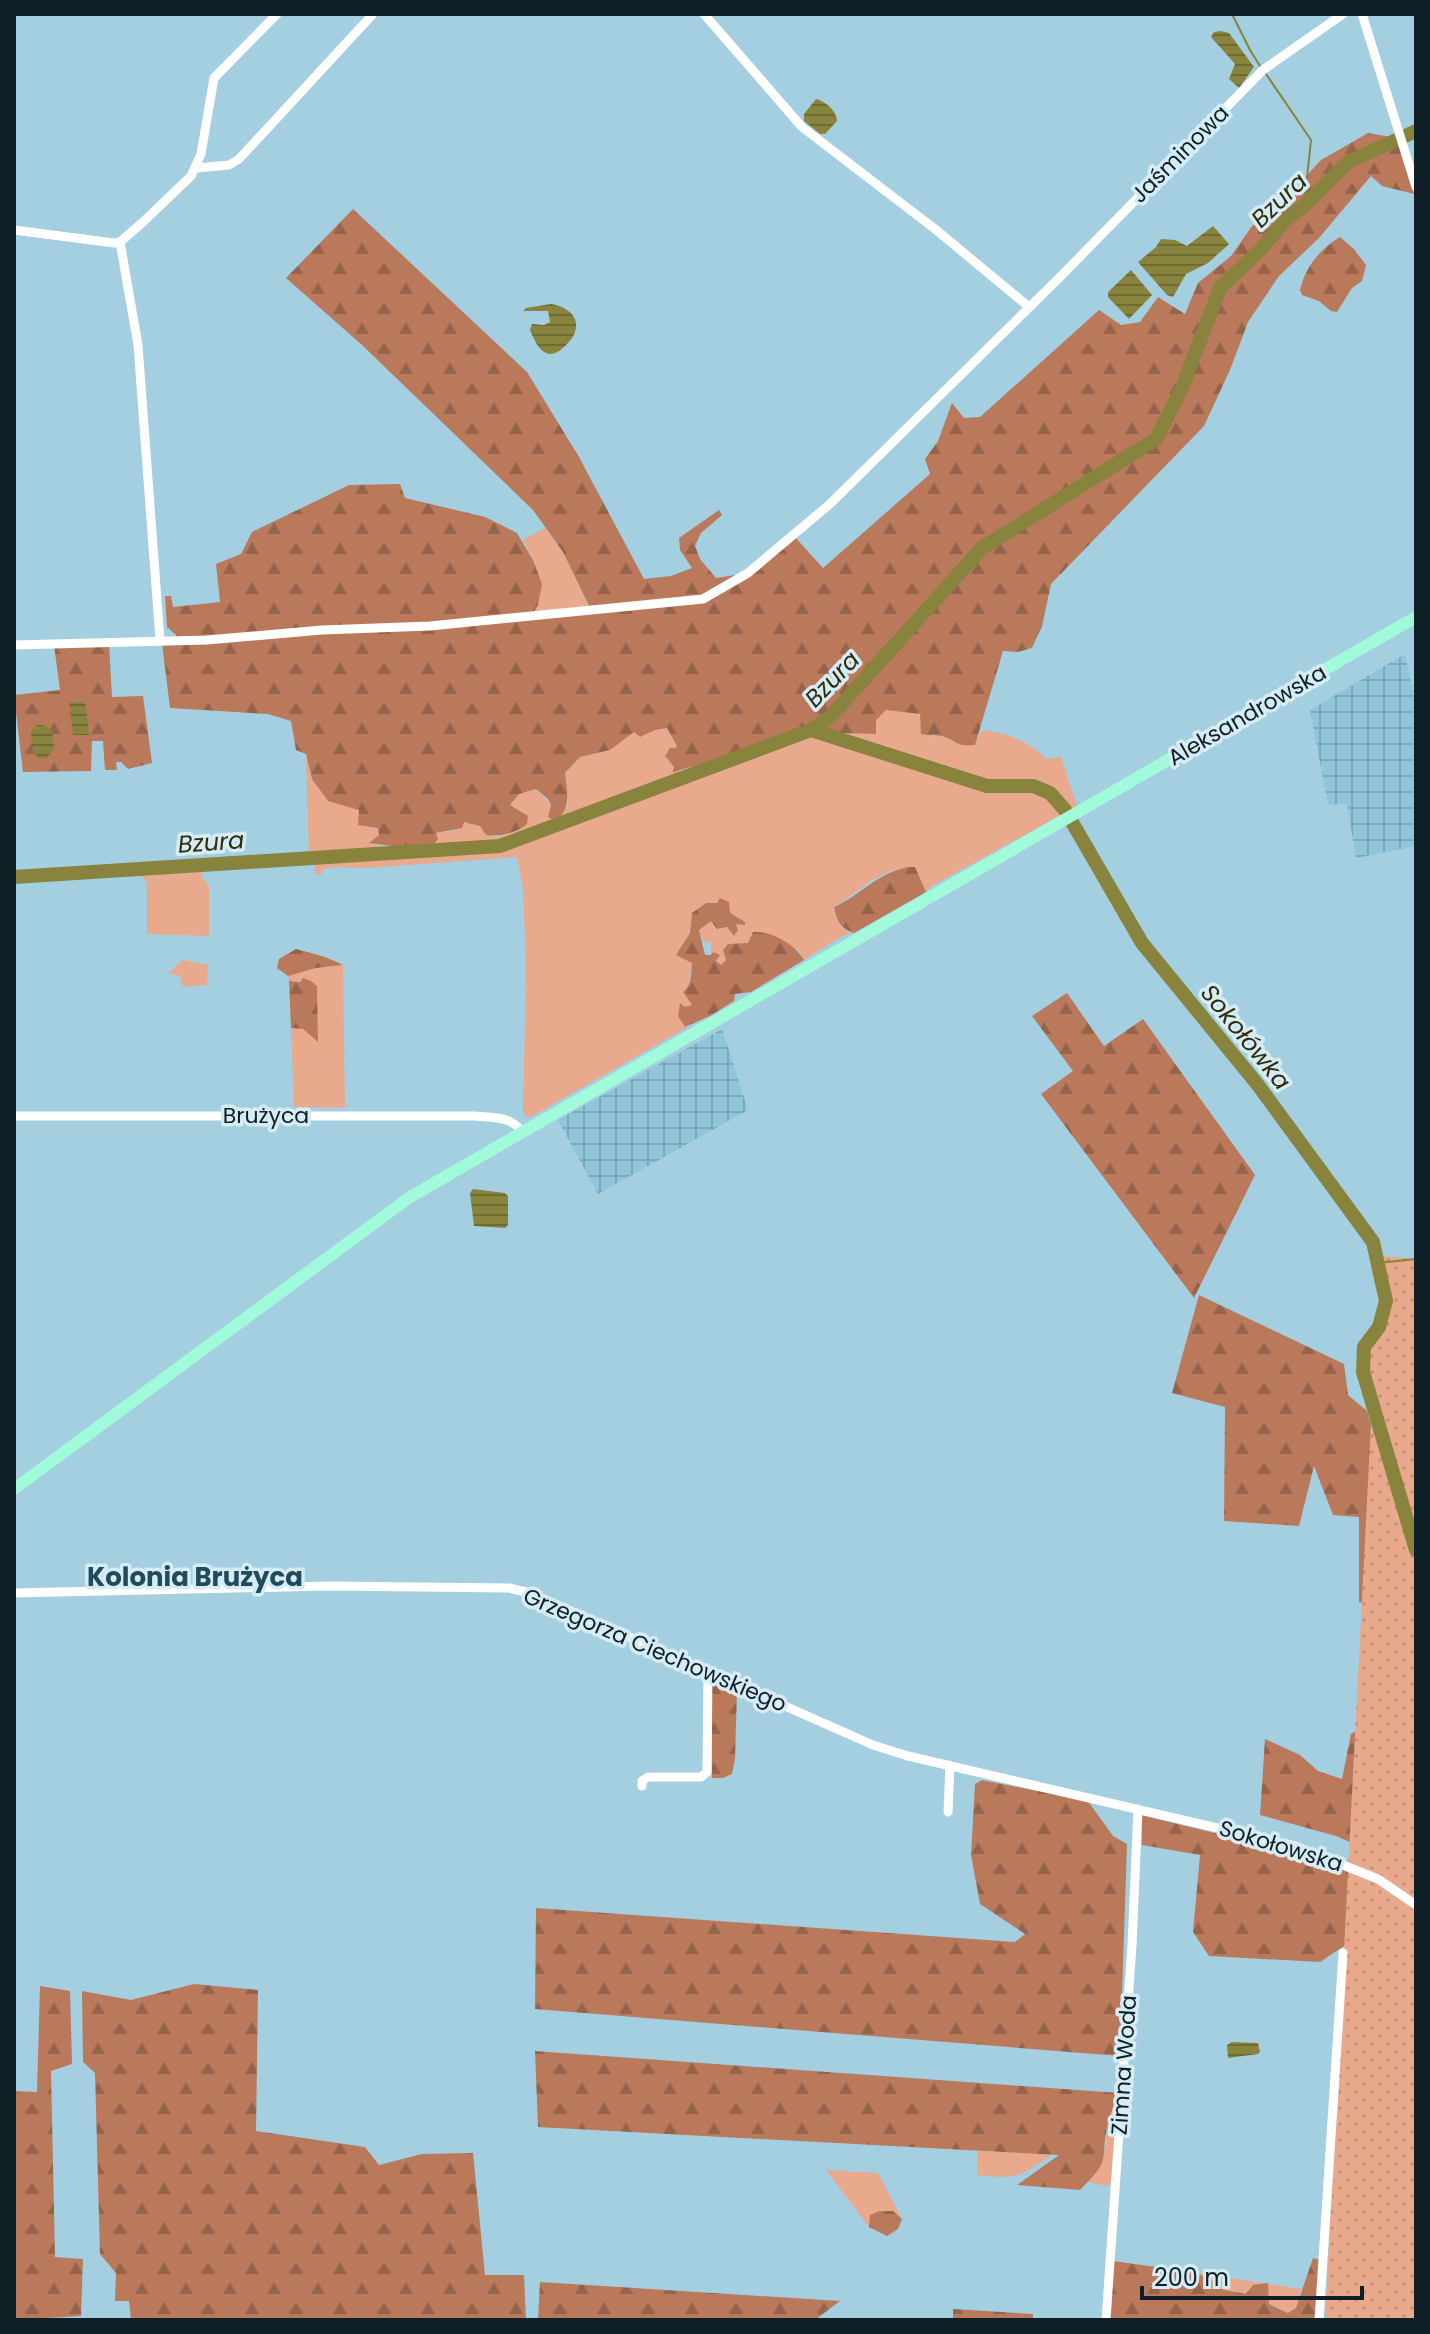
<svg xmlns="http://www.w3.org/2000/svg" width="1430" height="2334" font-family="Poppins,sans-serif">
<defs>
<pattern id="industrial-grid" width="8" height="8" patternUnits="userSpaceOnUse" patternTransform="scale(2)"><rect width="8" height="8" fill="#90c5da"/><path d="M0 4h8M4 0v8" fill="none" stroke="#7ba9bb"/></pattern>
<pattern id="forest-firs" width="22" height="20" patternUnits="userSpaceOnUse" patternTransform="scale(2)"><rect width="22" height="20" fill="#ba795b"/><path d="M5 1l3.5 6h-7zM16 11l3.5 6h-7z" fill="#96634b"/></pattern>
<pattern id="park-dots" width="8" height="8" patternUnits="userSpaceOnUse" patternTransform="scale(2)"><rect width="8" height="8" fill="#e8a98d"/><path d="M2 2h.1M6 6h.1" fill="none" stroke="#c6917a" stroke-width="1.8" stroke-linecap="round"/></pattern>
<pattern id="water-rules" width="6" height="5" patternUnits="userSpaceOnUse" patternTransform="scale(2)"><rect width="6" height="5" fill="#88833d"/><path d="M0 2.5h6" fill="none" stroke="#6e6b33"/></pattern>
</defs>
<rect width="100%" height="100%" fill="#a3cfe1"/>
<!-- industrial -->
<path fill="url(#industrial-grid)" d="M1405 654 1416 706V846L1356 858 1347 804 1328 805 1310 710Z
M722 1029 748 1110 598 1194 558 1120Z"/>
<!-- grass -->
<path fill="#e8a98d" d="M545 528 563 552 591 611 531 616C547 590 536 564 523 540Z
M896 709 920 714 921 721 931 737 940 735 975 745 981 731C1006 731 1030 742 1046 759L1061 757 1077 806 932 886 926 892 920 877 908 867 888 872 871 881 834 907C836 920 839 928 852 933L840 937 804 960 798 949C780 947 736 937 723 950L726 960 721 965 711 955V942H704L699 930 711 921 717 929 736 927V924L741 919 730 913 729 902 705 903 692 913 690 933 677 955 692 963 688 988 692 1006 685 1007 681 1003 685 1027H688L529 1118 523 1113 526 968 523 887 517 857 368 868 333 867 322 870V875L315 874V859H309L306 754 312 779 359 810 378 827 379 835 370 843C389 849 409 847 429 850L436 833 453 831 464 822 480 826 486 835 497 837 511 832 523 813 510 805 519 794 536 789 551 805 549 814 568 806 565 774 580 757 610 750 634 731 640 737 655 730 667 728 677 746 665 757 674 767 682 771 691 767 693 774 807 732 875 734 876 720 886 710Z
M201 865 202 877 209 886V936L147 934V883L141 875 136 874 14 883V877Z
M183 960 208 965 207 985 183 987 180 976 168 973Z
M343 965 345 1108 294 1107 291 1028 303 1029 318 1042 317 986 311 981H289L288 976 316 968Z
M1117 2098 1112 2181 1107 2186 1088 2182C1117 2154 1098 2129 1117 2098Z
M978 2151 1052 2154C1019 2178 1018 2179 977 2175Z
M826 2170 878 2173 902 2219 893 2211 870 2215 869 2227Z
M1192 2272 1301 2289 1296 2309 1289 2313 1269 2304 1253 2285 1247 2294 1224 2290 1209 2278Z"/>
<!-- forest -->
<path fill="url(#forest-firs)" d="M1368 133 1391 137 1400 144 1414 194 1382 186 1371 176 1319 238 1279 276 1248 322 1230 370 1204 426 1051 584 1042 626 1032 648 1018 652 1003 651 975 745C954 747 959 741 942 736 935 735 929 736 921 734L920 714 886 710 876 720V734L807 732 694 774 691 767 673 772 674 767 665 756 670 748H675L677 746 667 728 655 730 640 737 634 732 610 750 580 757 565 773C567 792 572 809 555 821L548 817 551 805 548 799 536 789 519 794 510 805 528 816 527 824C517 833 499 837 486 835L480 826 464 822 462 828 436 833 438 839 429 851 369 843 379 835 378 828 358 825 359 810 328 801 312 779 306 754 296 750 291 721 268 714 170 708 162 643 176 642V635L167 627 165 596H171L173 607 220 602 216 564 241 554 252 532 349 485 400 484 405 498 485 517 517 533 533 560 542 584 538 605 532 615 591 610 563 552 533 510 362 345 286 278 353 209 527 372 579 457 644 579 671 576 692 568 680 550 679 538 719 510 722 515 701 533 695 546 700 559 716 578 748 573 794 536 823 568 930 474 925 459 938 441 952 403 964 418 980 417 1099 310 1121 325 1140 322 1158 297 1185 314 1198 283 1231 256 1252 226 1271 214 1321 160Z
M1340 237 1354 249 1366 265 1362 281 1352 288 1337 312 1331 311 1319 301 1302 295 1300 290C1306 266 1319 250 1340 237Z
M109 644 112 697 143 696 152 763 128 769 121 762H116L117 770H105L103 741H92L91 771 23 772 14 695 60 690 54 645Z
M908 867H915L926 892 854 933C840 928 837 921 834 907 861 895 875 874 908 867Z
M720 898 729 902 730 913 745 922V925L736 924 738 930 734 936 727 927 717 929 711 921 699 930 705 955H711L713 952 720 955 716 961 721 965 726 960 723 950 728 944 748 943 753 932C772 931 795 944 804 960L751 992 735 994 734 1001 710 1016 685 1027 678 1016 680 1003 685 1007 692 1005 683 992C692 985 691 974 692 963L676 955 690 933 692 913 706 903H717Z
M296 949C311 953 329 957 343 965L316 968 288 976 277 968 279 959Z
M303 978 311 981 317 986 318 1042 303 1029 291 1028 289 981 300 982Z
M1067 993 1104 1046 1143 1019 1255 1175 1194 1298 1041 1094 1073 1071 1032 1016Z
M1199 1295 1344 1364 1348 1395 1367 1411 1416 1579V1620L1359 1602V1517L1333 1515 1314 1466 1299 1526 1224 1521 1225 1407 1172 1393Z
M712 1679 737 1689 735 1759 732 1774 723 1778H712Z
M1388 1711 1395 1862 1336 1836 1260 1815 1265 1739 1300 1755 1318 1771 1342 1779 1351 1734Z
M982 1780 1088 1801 1113 1836 1127 1844 1120 2056 535 2009 536 1908 1015 1942 1025 1934 980 1904 971 1855 975 1784Z
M1141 1815 1321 1859 1376 1882 1353 1940 1320 1962 1209 1956 1193 1932 1200 1855 1142 1845Z
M194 1984 258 1990 256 2131 365 2147 379 2165 422 2154 473 2153 485 2275H524L526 2320H131L129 2301H115L116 2273 100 2254 95 2073 83 2062 82 1991 131 2000Z
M40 1986 70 1991 72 2064 51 2071 55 2257 83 2259 81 2316 14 2320V2091L37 2092Z
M535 2051 1119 2093C1116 2103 1110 2112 1108 2123 1099 2161 1114 2157 1080 2190L1017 2185 1059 2155 538 2127Z
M880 2211H893L902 2219 898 2229 887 2236 869 2227 870 2215Z
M1313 2258 1321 2260 1316 2320H1109L1113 2261 1192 2272 1209 2278 1224 2290 1246 2294 1253 2285 1268 2283 1269 2304 1288 2313 1296 2308Z
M540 2282 840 2301 815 2320H538Z
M953 2309 1033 2314V2320H953Z"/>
<!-- park -->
<path fill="url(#park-dots)" d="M1383 1256 1416 1259V2320H1325L1372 1404 1365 1366 1367 1346 1365 1341C1385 1307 1385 1303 1375 1264Z"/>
<!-- water -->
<path fill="url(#water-rules)" d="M1221 31 1229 33 1254 67 1239 88 1229 79 1235 64 1211 37 1214 32Z
M816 99C825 101 837 111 837 121L825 134H820L804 121V114Z
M1213 226 1229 244 1208 263 1186 274 1173 297 1167 295 1138 262 1156 247 1161 239 1175 240 1187 246Z
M1131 270 1152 295 1129 319 1108 297V292Z
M551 304C576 308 585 327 566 345 548 364 538 350 530 330L532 324 544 325 550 322 548 311H523L526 308Z
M69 702H85L89 735H73Z
M37 725H44L52 730 54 749 47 758 40 759 33 752 31 732Z
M473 1189 505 1193 508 1196V1225L505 1228 474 1226 470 1193Z
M1232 2042 1258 2043 1260 2052 1258 2054 1228 2058 1227 2045Z"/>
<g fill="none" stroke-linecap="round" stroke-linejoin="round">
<!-- stream -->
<path stroke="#88833d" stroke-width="2" d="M1232 14 1250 50 1260 66
M1266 74 1311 140 1304 206
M1378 1263 1416 1259"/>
<!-- river -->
<path stroke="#88833d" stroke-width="14" d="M811 730 987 786H1033L1050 793 1065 810 1142 943 1258 1085 1373 1242 1386 1301 1379 1327 1364 1347 1363 1372 1416 1550
M14 877 500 846 811 730 831 716 982 548 1156 439 1182 388 1220 288 1262 248 1284 221 1304 206 1348 162 1416 131"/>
<!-- minor -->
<path stroke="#fff" stroke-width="9" d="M704 14 802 127 935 229 1029 307
M1362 14 1416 187
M197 168 229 165 239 159 373 14
M14 230 114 243 120 242 142 223 191 176 201 154 214 78 277 14
M120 242 138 345 160 640
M14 645 207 640 322 630 430 626 703 599 748 573 831 503 1060 277 1263 70 1343 14
M14 1116H475C492 1118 512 1116 522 1132
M14 1593 329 1586 509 1588 530 1593 873 1745 908 1756 1295 1846 1378 1879 1416 1905
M642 1786V1781L648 1777H701L707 1772 708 1672
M948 1812 950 1765
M1106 2320 1132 1945 1138 1809
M1319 2320 1343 1953"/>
<!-- major -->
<path stroke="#a1fad9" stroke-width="12" d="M14 1489 410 1197 1416 617"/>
</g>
<g text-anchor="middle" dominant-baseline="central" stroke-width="7" stroke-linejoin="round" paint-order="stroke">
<!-- street labels -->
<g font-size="22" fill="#0e1f26" stroke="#d6ecf5">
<text transform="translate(1180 154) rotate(-45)">Jaśminowa</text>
<text transform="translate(1247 715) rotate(-30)">Aleksandrowska</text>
<text x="266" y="1115">Brużyca</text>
<text transform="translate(655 1650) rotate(23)">Grzegorza Ciechowskiego</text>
<text transform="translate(1281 1846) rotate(17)">Sokołowska</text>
<text transform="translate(1124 2065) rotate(-86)">Zimna Woda</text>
</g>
<!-- water labels -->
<g font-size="24" font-style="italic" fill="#2e2c0b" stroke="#d6ecf5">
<text transform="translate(1279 200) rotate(-44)">Bzura</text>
<text transform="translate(832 679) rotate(-46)">Bzura</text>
<text transform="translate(211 842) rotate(-4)">Bzura</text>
<text transform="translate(1246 1037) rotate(51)">Sokołówka</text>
</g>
<!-- quarter labels -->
<g font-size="26" font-weight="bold" fill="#214a5a" stroke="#d6ecf5">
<text x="195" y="1577">Kolonia Brużyca</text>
</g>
</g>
<!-- border -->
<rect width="1430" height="2334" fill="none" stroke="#0e1f26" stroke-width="32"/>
<!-- scale -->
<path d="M1142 2286v12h220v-12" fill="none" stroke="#0e1f26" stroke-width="4"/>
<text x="1154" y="2286" font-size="24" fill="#0e1f26" stroke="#d6ecf5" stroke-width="6" paint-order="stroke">200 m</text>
</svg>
